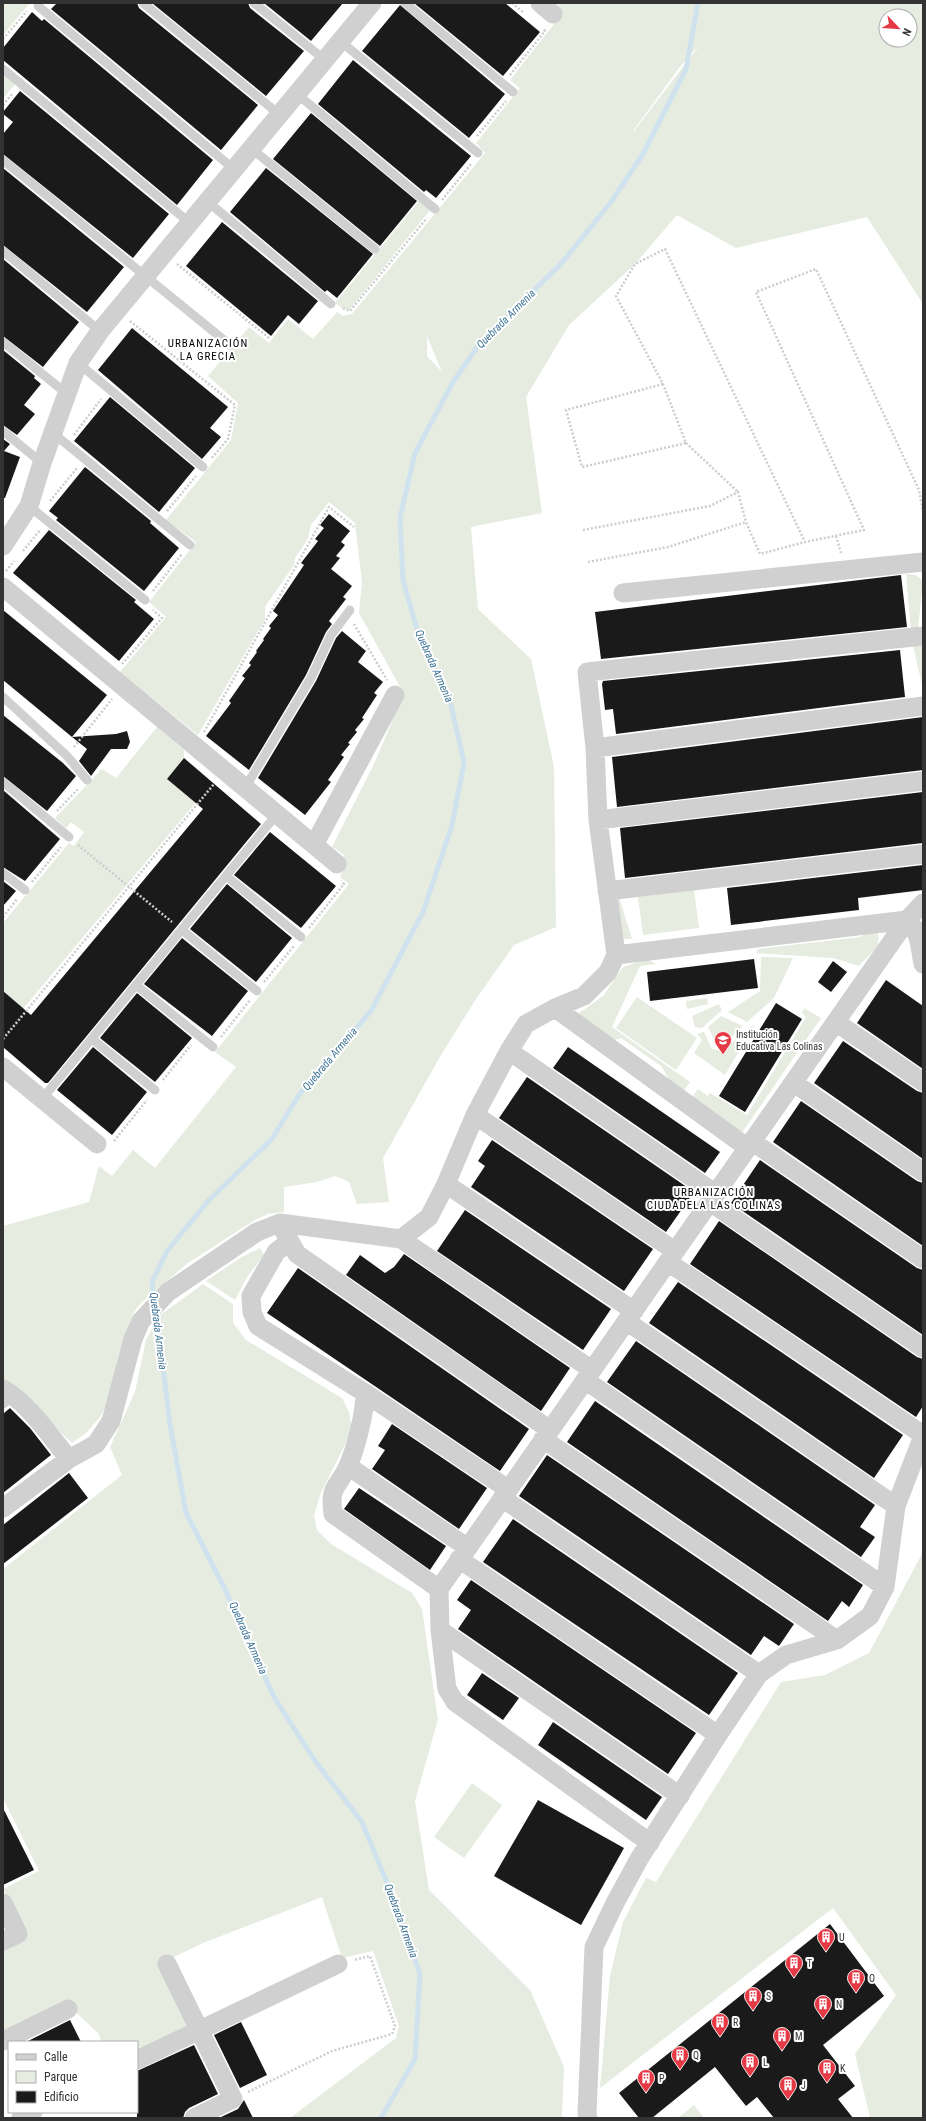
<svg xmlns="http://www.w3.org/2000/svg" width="926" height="2121" font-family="'Roboto Condensed',sans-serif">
<rect width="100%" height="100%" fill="#fff"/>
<!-- green -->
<path fill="#e6ecdf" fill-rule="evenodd" d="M3 3H30L3 35Z
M558 3H923V304L867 217 736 248 677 215 635 264 569 325 526 397 542 513 471 527 478 609 531 659 554 767 556 927 514 945 476 999 441 1055 383 1158 389 1202 357 1204 349 1182 335 1176 317 1182 284 1187V1212L268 1214 255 1220 188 1263 141 1303 134 1312 118 1357 116 1382 109 1400 100 1417 86 1433 72 1443 19 1393 3 1382V1226L89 1202 99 1166 112 1176 133 1150 155 1168 236 1067 215 1052 349 884 340 877 343 870 340 862 345 855 332 847 373 766 404 694 359 613 362 582 355 523 329 502 311 525 308 539 295 558 294 565 265 607V619L198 735 120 672 166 617 149 602 196 542 166 520 231 440 238 403 208 376 249 327 269 343 288 319 313 339 337 312 343 316 352 314 485 153 476 143 520 88 510 80 562 14ZM886 16H910V40H886ZM702 42 634 131H633L679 68ZM427 336 442 372 427 356Z
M3 75 15 84 3 99Z
M419 201 431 209 350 309H343L335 303Z
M906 574 916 575 923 581 918 629 911 632Z
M912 641 921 642 923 647V689Z
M157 727 184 750V758L167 779 190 798 207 778 211 784 3 1033V923L69 843 74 846 84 832 71 822 66 828 55 818 102 769 116 778Z
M694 890 699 928 643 935 638 897Z
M614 897H619L632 939H623Z
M877 932C884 947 867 955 859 966L833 958 756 953 758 949 860 937 867 933Z
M761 957 793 958 774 998 747 1022 728 1012 760 991Z
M647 959 656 964 640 966 612 1027 690 1082 683 1092 672 1084 661 1066 621 1038 615 1040 578 1014 603 996 623 967Z
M637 997 697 1038 676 1070 616 1028Z
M707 998 708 1004 687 1009 686 1001Z
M719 1004 722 1010 702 1028 695 1027 692 1016Z
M804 1008 821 1018 741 1134 691 1099 698 1089 708 1096 710 1093 747 1115 806 1017 802 1013Z
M721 1016 743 1026 723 1045 716 1043 708 1027Z
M755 1024 725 1075 694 1053 702 1040 697 1034 704 1032 712 1049 721 1051Z
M260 1248 264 1255 247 1277 235 1300 206 1281 240 1258Z
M203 1284 233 1304V1323L246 1340 342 1398 349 1412 352 1430 320 1495 314 1516 317 1530 331 1544 412 1593 422 1609 438 1719 415 1801 429 1890 530 1990 564 2067 562 2116 564 2118H290L396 2038 399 2026 373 1951 342 1958 322 1897 203 1943 172 1958 170 1955 158 1962 191 2026 137 2054V2042H102L98 2033 66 2003 3 2034V1946L28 1933 3 1889 39 1871 3 1798V1569L122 1475 110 1447 135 1392 146 1340 159 1316Z
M923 1552V2118H870L855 2054 896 1995 833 1908 600 2088 610 1976 623 1922 646 1878 656 1882 781 1682 825 1675 869 1653Z
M472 1783 502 1805 464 1858 434 1837Z
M694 2105 704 2118H678Z"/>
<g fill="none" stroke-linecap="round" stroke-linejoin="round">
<!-- stream -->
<path stroke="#cfe2ee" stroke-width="5" d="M154 1299 152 1282 167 1251 209 1200 272 1139 299 1095 371 1011 423 912 452 825 464 763 450 700 418 633 403 580 400 518 415 453 453 382 480 343 561 264 611 202 643 154 686 69 698 3
M156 1311 170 1424 186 1513 225 1589 274 1697 315 1761 362 1822 395 1902 420 1974 415 2059 381 2118"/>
</g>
<!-- building -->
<path fill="#1a1a1a" d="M57 3H137L139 8 258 105 221 150 51 9Z
M152 3H248L250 8 304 51 266 96Z
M264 3H343L311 41Z
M414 3H505L540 32 503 76Z
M400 5 505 94 469 138 362 51Z
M32 12 42 21 44 19 213 160 177 205 3 60V48Z
M353 60 471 156 436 198 426 190 424 192 318 104Z
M20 91 169 214 133 258 3 154V134L13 122 3 114V112Z
M311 113 417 201 380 246 273 159Z
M3 168 124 267 87 312 3 245Z
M266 168 373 254 337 298 327 290 325 292 230 212Z
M222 222 318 301 299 324 288 315 271 336 186 266Z
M3 259 79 322 43 367 3 336Z
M132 328 228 407 210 428 221 437 202 459 98 370Z
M3 350 35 376 34 378 41 384 24 405 35 414 17 435 3 425Z
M110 397 195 468 159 512 74 441Z
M3 439 10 444 4 451 20 457 5 498H3Z
M85 467 151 521 150 523 179 548 144 591 56 520 58 518 49 511Z
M329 514 350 531 341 542 345 545 336 556 340 558 331 569 352 586 343 597 346 599 329 621 332 624 326 632 306 675 249 770 206 736 231 703 229 701 245 678 242 676 251 665 249 663 257 652 256 651 264 640 263 639 271 628 269 626 278 615 273 611 304 565 301 563 318 541 315 539 324 528 320 525Z
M49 530 136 600 134 602 154 619 119 661 13 573Z
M901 575 907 627 601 659 595 612Z
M3 610 107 695 72 737 3 680Z
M342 631 366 651 358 662 383 682 374 693 377 695 362 718 364 719 355 730 357 732 348 743 350 744 341 755 344 757 328 780 331 782 305 815 258 778 316 681 336 638Z
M900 650 905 697 616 734 613 709 605 710 602 684 603 681Z
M3 715 63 763 76 776 47 811 3 776Z
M923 717V770L617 807 612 757Z
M127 731 130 742 127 749H111L91 776 79 761 87 749 72 737 116 734Z
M184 758 261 824 48 1083H45L3 1047V991L31 1015 203 809 167 779Z
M3 790 60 839 25 881 3 867Z
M923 792V843L625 878 620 828Z
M270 832 336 886 301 928 234 875Z
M923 865V890L858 898 859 910 731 925 727 888Z
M3 881 16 891 3 906Z
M227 884 292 938 256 982 190 929Z
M182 938 248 991 212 1036 144 984Z
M754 959 758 988 650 1001 647 972Z
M833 961 847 972 831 992 818 982Z
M886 980 923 1006V1069L857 1023Z
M137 993 192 1038 155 1082 100 1038Z
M776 1003 802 1019 745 1112 719 1096Z
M843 1041 917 1091 923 1093V1159L814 1083Z
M93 1047 147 1092 112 1135 57 1090Z
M568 1047 720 1152 705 1173 553 1068Z
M527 1077 694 1192 666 1232 499 1118Z
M801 1101 917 1181 923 1183V1246L773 1142Z
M492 1140 653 1249 624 1291 471 1187 485 1166 478 1161Z
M760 1160 917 1268 923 1270V1335L731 1203Z
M465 1210 611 1309 583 1350 437 1251Z
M719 1221 917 1357 923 1359V1406L916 1417 690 1264Z
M404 1254 570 1368 541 1411 346 1275 360 1255 385 1273 394 1267Z
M298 1268 529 1429 500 1471 267 1313Z
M678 1282 903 1435 874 1478 649 1323Z
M636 1341 875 1505 860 1527 875 1537 861 1557 607 1382Z
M595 1401 863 1585 849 1607 842 1601 828 1621 567 1442Z
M10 1408 30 1428 51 1455 3 1493V1414Z
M392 1424 487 1488 459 1529 372 1469 385 1450 378 1446Z
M547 1455 794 1624 779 1646 764 1636 751 1655 519 1496Z
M69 1473 88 1498 3 1564V1525Z
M359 1488 446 1546 430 1570 344 1509Z
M513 1519 738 1673 709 1715 483 1562Z
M471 1580 696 1733 668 1774 458 1629 471 1610 457 1600Z
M482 1673 519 1698 503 1720 467 1695Z
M553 1722 662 1797 646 1820 538 1745Z
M538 1800 624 1848 581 1925 494 1876Z
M3 1808 34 1870 3 1885Z
M830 1924 884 1996 823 2045 855 2086 838 2099 853 2118H774L757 2097 746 2106 715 2067 652 2118H639L619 2093Z
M70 2020 81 2042H26Z
M241 2022 267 2075 240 2088 214 2035Z
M194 2045 218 2094 189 2108 185 2112 183 2118H137V2071Z
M244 2100 253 2118H219L238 2109Z"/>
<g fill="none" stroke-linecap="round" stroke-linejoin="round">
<!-- path -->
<path stroke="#cdcdcd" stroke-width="2.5" stroke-dasharray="2 2" stroke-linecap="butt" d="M512 3 524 13
M3 39 27 11
M510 75 545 31 543 29
M3 105 13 93
M477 136 506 101
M442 200 472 163
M177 264 269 338
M343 308 350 311 427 218
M130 321 235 405 228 439 211 459
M663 384 566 410 582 467 686 443 663 384 616 296 635 264 665 249 805 542 864 530 756 292 816 269 919 490 923 512
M74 435 101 399
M686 443 738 492
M50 501 77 468
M167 511 196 476
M583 530 710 506 738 492 746 522
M836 536 841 553
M23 551 40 530
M588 562 668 547 746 522 760 554 805 542
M6 571 14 561
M153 591 182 554
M354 624 387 680
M122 664 162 618 153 610
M204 732 329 507 354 527
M74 747 112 699
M57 811 78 789
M78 845 172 922
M32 882 61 847
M3 917 17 899
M309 928 344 884 341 881
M264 982 294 946
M221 1037 250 1000
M3 1039 214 784
M163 1080 191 1045
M114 1141 147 1100
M248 2092 332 2051 392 2034 395 2026 370 1956 354 1960"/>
<!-- lane -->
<path stroke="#d0d0d0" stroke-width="9" d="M143 3 280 115
M254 3 325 60
M405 3 513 92
M38 6 235 170
M340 41 478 153
M3 69 190 223
M297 94 435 209
M252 149 375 249
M3 160 230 345
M208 202 331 304
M3 251 100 331
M3 342 67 394
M78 363 203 467
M3 431 42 463
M53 433 190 545
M29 506 145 600
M3 697 67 756 87 780
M3 782 69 837
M245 788 311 678 331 635 350 610
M3 873 25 890
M226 876 301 937
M182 930 257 991
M136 985 213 1047
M92 1039 155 1090
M42 1099 277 814
M3 1404 14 1396"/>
<!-- street -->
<path stroke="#d0d0d0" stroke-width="19" d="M540 3 553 14
M3 546 29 506 42 463 78 363 100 331 372 3
M3 587 337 864
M623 593 923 562
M595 748 923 706
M598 820 923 781
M314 845 395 695
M607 891 923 854
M616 955 907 920C920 930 920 949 923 964
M555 1008 748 1148
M837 1023 923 1082
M509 1051 716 1194
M3 1067 97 1144
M794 1083 923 1172
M475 1115 675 1251
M753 1142 923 1259
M446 1184 634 1311
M710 1202 923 1348
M284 1231 297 1254 550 1430
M401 1239 592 1370
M290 1241 276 1252 251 1296 252 1312 258 1326 365 1393C365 1413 356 1448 348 1466 338 1489 329 1484 333 1514L439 1589
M668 1262 923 1435
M626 1321 896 1506
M585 1380 885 1587
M3 1389C30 1405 49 1435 69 1459
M365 1393 508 1489
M543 1439 837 1640
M348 1466 468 1548
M502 1498 759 1674
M3 1508 69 1459 96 1444 111 1421 133 1339 141 1321 168 1292 257 1232 280 1223 401 1239 429 1217 446 1184 475 1115 509 1051 526 1024 555 1008 584 996 608 972 616 955 598 820 595 748 587 672 923 636
M459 1559 718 1735
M440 1630 680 1796
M650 1843 455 1702 447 1689 440 1630 439 1589 907 920 923 903
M3 1903 18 1934 3 1941
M167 1964 233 2099 194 2118
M3 2041 68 2009
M137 2060 338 1964
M21 2118 33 2112
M588 2118 587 2113 594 1947 615 1903 639 1859 718 1735 759 1674 786 1655 837 1640 870 1616 885 1587 896 1506 923 1436"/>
</g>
<!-- icons -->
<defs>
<symbol id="university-pin" viewBox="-11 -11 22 30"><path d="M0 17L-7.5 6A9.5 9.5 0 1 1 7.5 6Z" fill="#e63946" stroke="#fff"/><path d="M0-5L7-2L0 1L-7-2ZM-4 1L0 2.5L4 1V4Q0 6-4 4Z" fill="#fff"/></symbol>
<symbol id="building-pin" viewBox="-11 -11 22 30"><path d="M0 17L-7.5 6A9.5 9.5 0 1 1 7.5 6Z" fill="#e63946" stroke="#fff"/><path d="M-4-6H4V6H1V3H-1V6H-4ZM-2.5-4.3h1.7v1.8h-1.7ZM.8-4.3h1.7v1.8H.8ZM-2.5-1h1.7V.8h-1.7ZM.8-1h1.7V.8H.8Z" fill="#fff"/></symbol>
</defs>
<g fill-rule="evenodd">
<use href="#university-pin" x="713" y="1030" width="20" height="27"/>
<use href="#building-pin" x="816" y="1927" width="20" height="27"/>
<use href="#building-pin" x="784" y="1953" width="20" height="27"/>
<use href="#building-pin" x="846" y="1968" width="20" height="27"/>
<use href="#building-pin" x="743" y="1986" width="20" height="27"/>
<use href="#building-pin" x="813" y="1994" width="20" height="27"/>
<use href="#building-pin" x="710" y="2012" width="20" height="27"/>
<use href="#building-pin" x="772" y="2026" width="20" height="27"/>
<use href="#building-pin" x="670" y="2045" width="20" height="27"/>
<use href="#building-pin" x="740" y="2052" width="20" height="27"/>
<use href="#building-pin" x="817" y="2058" width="20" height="27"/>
<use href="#building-pin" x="636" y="2068" width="20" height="27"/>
<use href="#building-pin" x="778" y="2075" width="20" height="27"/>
</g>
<g text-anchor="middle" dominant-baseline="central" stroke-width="4" stroke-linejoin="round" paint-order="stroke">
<!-- poi labels -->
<g font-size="10" fill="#333" stroke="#fff" text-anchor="start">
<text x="736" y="1034">Institución<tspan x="736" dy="12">Educativa Las Colinas</tspan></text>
<text x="839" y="1937">U</text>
<text x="807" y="1963">T</text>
<text x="869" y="1978">O</text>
<text x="766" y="1996">S</text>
<text x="836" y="2004">N</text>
<text x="733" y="2022">R</text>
<text x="795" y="2036">M</text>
<text x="693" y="2055">Q</text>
<text x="763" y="2062">L</text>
<text x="840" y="2068">K</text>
<text x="659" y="2078">P</text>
<text x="801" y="2085">J</text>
</g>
<!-- water labels -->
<g font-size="11" font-style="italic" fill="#3f7597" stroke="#fff">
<text transform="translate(506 319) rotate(-45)">Quebrada Armenia</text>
<text transform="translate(434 666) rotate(66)">Quebrada Armenia</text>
<text transform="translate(330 1059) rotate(-50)">Quebrada Armenia</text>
<text transform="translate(158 1331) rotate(83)">Quebrada Armenia</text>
<text transform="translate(248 1638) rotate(66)">Quebrada Armenia</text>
<text transform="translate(401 1921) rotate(70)">Quebrada Armenia</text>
</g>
<!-- neighbourhood labels -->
<g font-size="11" letter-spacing="1" fill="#000" stroke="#fff">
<text x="208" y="343">URBANIZACIÓN<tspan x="208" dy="13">LA GRECIA</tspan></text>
<text x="714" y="1192">URBANIZACIÓN<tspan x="714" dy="13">CIUDADELA LAS COLINAS</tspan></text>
</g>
</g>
<!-- border -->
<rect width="926" height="2121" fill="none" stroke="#333333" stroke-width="8"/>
<!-- legend -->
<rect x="8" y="2041" width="130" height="72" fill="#ffffff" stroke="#adadad"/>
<rect x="16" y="2054" width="20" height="6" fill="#d0d0d0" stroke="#adadad"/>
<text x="44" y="2061" font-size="12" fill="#333333">Calle</text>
<rect x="16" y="2071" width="20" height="12" fill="#e6ecdf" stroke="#adadad"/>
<text x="44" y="2081" font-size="12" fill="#333333">Parque</text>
<rect x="16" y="2091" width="20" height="12" fill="#1a1a1a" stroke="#adadad"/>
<text x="44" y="2101" font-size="12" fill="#333333">Edificio</text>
<!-- north arrow -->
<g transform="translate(898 28) rotate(115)"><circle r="19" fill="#ffffff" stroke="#adadad"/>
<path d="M0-3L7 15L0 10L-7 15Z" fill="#e63946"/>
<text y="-6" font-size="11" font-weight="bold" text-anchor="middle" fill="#333333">N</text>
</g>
</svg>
